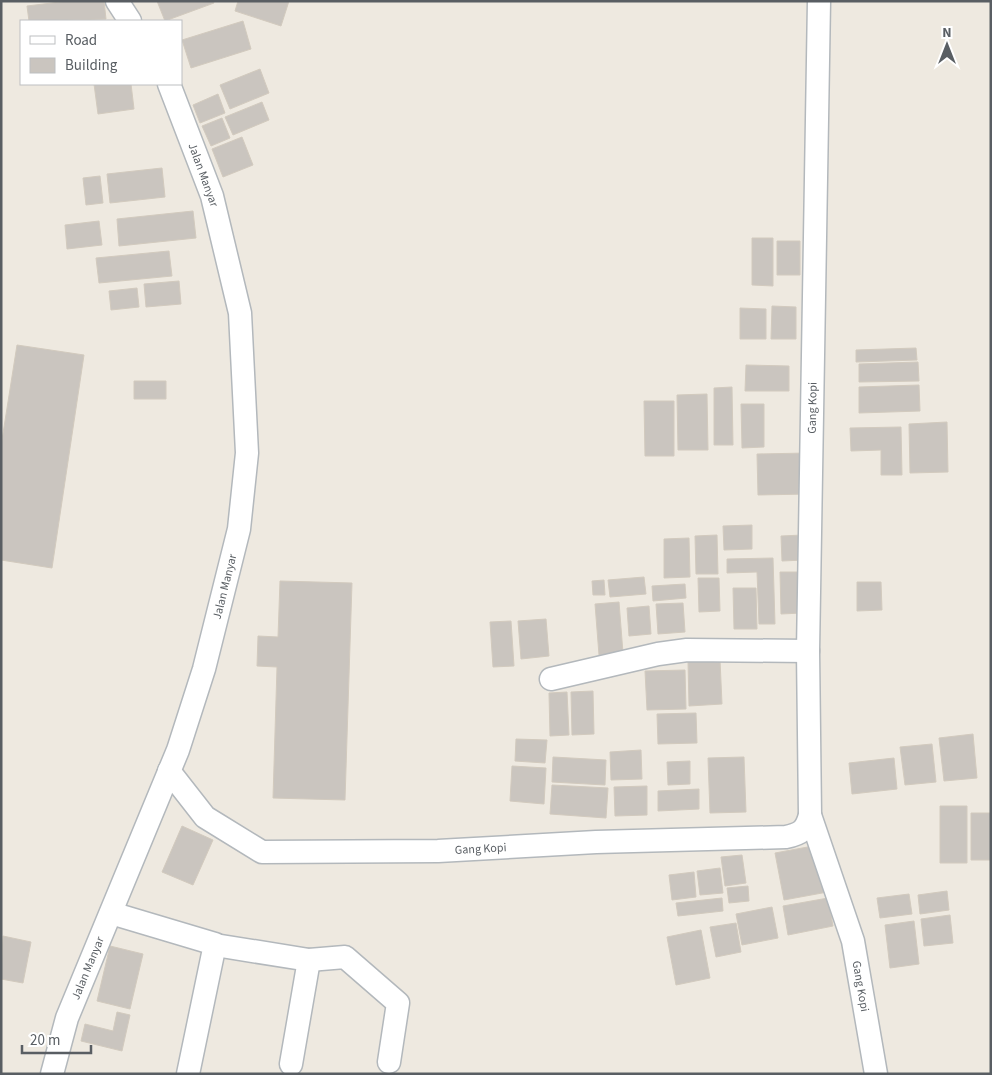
<svg xmlns="http://www.w3.org/2000/svg" width="992" height="1075" font-family="'Source Sans 3',sans-serif">
<rect width="100%" height="100%" fill="#eee9e0"/>
<!-- building -->
<path fill="#cac5bf" stroke="#d2cabe" d="M68 1H104L106 19 29 21 27 6Z
M157 1H213L214 3 165 21Z
M238 1H289L281 26 235 11Z
M243 21 251 49 191 68 182 40Z
M260 69 269 93 230 109 220 85Z
M94 84H131L134 109 98 114Z
M218 94 225 113 200 123 193 105Z
M262 102 269 120 233 135 225 117Z
M222 118 230 138 211 146 202 126Z
M242 137 253 165 223 177 212 149Z
M162 168 165 197 110 203 107 174Z
M100 176 103 203 86 205 83 178Z
M193 211 196 238 119 246 117 219Z
M99 221 102 245 67 249 65 225Z
M752 238H773V286L752 285Z
M777 241H800V275H777Z
M169 251 172 276 99 283 96 258Z
M179 281 181 304 146 307 144 284Z
M137 288 139 307 111 310 109 291Z
M772 306 796 307V339H771Z
M740 308 766 309V339H740Z
M17 345 84 355 52 568 1 560V446Z
M916 348 917 360 856 362V350Z
M918 362 919 381 859 382V364Z
M746 365 789 366V391H745Z
M134 381H166V399H134Z
M919 385 920 411 859 413V387Z
M732 387 733 445H714V388Z
M707 394 708 450H678L677 395Z
M644 401H674V456H645Z
M741 404H764V447L742 448Z
M947 422 948 472 910 473 909 424Z
M901 427 902 475H881V450L851 451 850 428Z
M808 453V494L758 495 757 454Z
M752 525V549L724 550 723 526Z
M717 535 718 574H696L695 536Z
M803 535 804 560 782 561 781 536Z
M689 538 690 577 664 578V539Z
M773 558 775 624H759L757 572 727 573V559Z
M780 572H801L802 613 781 614Z
M644 577 646 594 610 597 608 580Z
M698 578H719L720 611 699 612Z
M604 580 605 595H593L592 581Z
M280 581 352 583 345 800 273 798 277 667 257 666 258 636 278 637Z
M857 582H881L882 610 857 611Z
M685 584 686 598 653 601 652 586Z
M733 588H756L757 629H734Z
M619 602 623 653 599 655 595 604Z
M683 603 685 632 658 634 656 604Z
M649 606 651 634 629 636 627 608Z
M546 619 549 656 521 659 518 621Z
M511 621 514 666 493 667 490 622Z
M720 660 722 704 689 706 688 661Z
M685 670 686 709 647 710 645 671Z
M593 691 594 734 572 735 571 692Z
M567 692 569 735 550 736 549 693Z
M696 713 697 743 658 744 657 714Z
M973 734 977 778 944 781 939 738Z
M516 739 547 740 545 763 515 761Z
M932 744 936 782 905 785 900 747Z
M641 750 642 779 611 780 610 752Z
M553 757 606 760 605 785 552 782Z
M744 757 746 812 710 813 708 758Z
M894 758 897 789 852 794 849 763Z
M690 761V784L668 785 667 762Z
M512 766 546 768 544 804 510 801Z
M552 785 608 788 606 818 550 814Z
M647 786V815L615 816 614 787Z
M699 789V809L658 811V791Z
M940 806H967V863H940Z
M971 813H991V860H971Z
M182 826 213 840 193 885 162 872Z
M824 844 833 891 784 900 775 853Z
M742 855 746 883 725 886 721 857Z
M720 868 723 893 700 895 697 871Z
M694 872 696 897 672 900 669 875Z
M748 886 749 901 729 903 727 888Z
M947 891 949 910 920 914 918 895Z
M909 894 912 914 880 918 877 898Z
M722 898 723 911 678 916 676 903Z
M828 898 833 926 788 935 783 906Z
M772 907 778 938 742 945 736 914Z
M950 915 953 943 924 946 921 919Z
M914 921 919 964 890 968 885 925Z
M736 923 741 952 716 957 710 927Z
M701 930 710 978 676 985 667 937Z
M3 936 31 942 23 983 1 979Z
M110 946 143 954 130 1009 97 1001Z
M117 1012 130 1015 122 1051 81 1041 85 1024 113 1031Z"/>
<g fill="none" stroke-linecap="round" stroke-linejoin="round">
<defs>
<g id="minor">
<path d="M117 1 130 21"/>
<path d="M551 679 658 654 687 650 808 651"/>
<path id="s1" d="M169 771 205 817 262 852 438 851 596 842 786 837C801 834 806 830 810 815L808 651 819 1"/>
<path id="s2" d="M810 815 853 941 876 1074"/>
<path d="M111 913 215 944 188 1074"/>
<path d="M215 945 309 960 291 1064"/>
<path d="M309 960 345 957 398 1003 389 1062"/>
<path id="s3" d="M52 1074 67 1018 178 750 204 669 239 529 247 453 240 313 212 196 169 84"/>
</g>
</defs>
<!-- minor casing -->
<use href="#minor" stroke="#b3b8bc" stroke-width="25"/>
<!-- minor -->
<use href="#minor" stroke="#fff" stroke-width="22"/>
</g>
<g text-anchor="middle" dominant-baseline="central" stroke-width="4.5" stroke-linejoin="round" paint-order="stroke">
<!-- street labels -->
<g font-size="12" fill="#595e63" stroke="#fff">
<text transform="translate(203 175) rotate(70)">Jalan Manyar</text>
<text stroke="none"><textPath href="#s1" startOffset="1092">Gang Kopi</textPath></text>
<text stroke="none"><textPath href="#s3" startOffset="518">Jalan Manyar</textPath></text>
<text stroke="none"><textPath href="#s1" startOffset="344">Gang Kopi</textPath></text>
<text stroke="none"><textPath href="#s3" startOffset="112">Jalan Manyar</textPath></text>
<text stroke="none"><textPath href="#s2" startOffset="179">Gang Kopi</textPath></text>
</g>
</g>
<!-- border -->
<rect width="992" height="1075" fill="none" stroke="#595e63" stroke-width="5"/>
<!-- legend -->
<rect x="20" y="20" width="162" height="65" fill="#ffffff" stroke="#bdbfc1"/>
<rect x="30" y="36" width="25" height="8" fill="#ffffff" stroke="#bdbfc1"/>
<text x="65" y="45" font-size="15" fill="#595e63">Road</text>
<rect x="30" y="58" width="25" height="15" fill="#cac5bf" stroke="#bdbfc1"/>
<text x="65" y="70" font-size="15" fill="#595e63">Building</text>
<!-- north arrow -->
<g transform="translate(947 45)" stroke="#ffffff" stroke-width="4" paint-order="stroke">
<path d="M0-4L9 19L0 12L-9 19Z" fill="#595e63"/>
<text y="-8" font-size="14" font-weight="bold" text-anchor="middle" fill="#595e63">N</text>
</g>
<!-- scale -->
<path d="M22 1045v8h69v-8" fill="none" stroke="#595e63" stroke-width="2.5"/>
<text x="30" y="1045" font-size="15" fill="#595e63" stroke="#ffffff" stroke-width="4" paint-order="stroke">20 m</text>
</svg>
